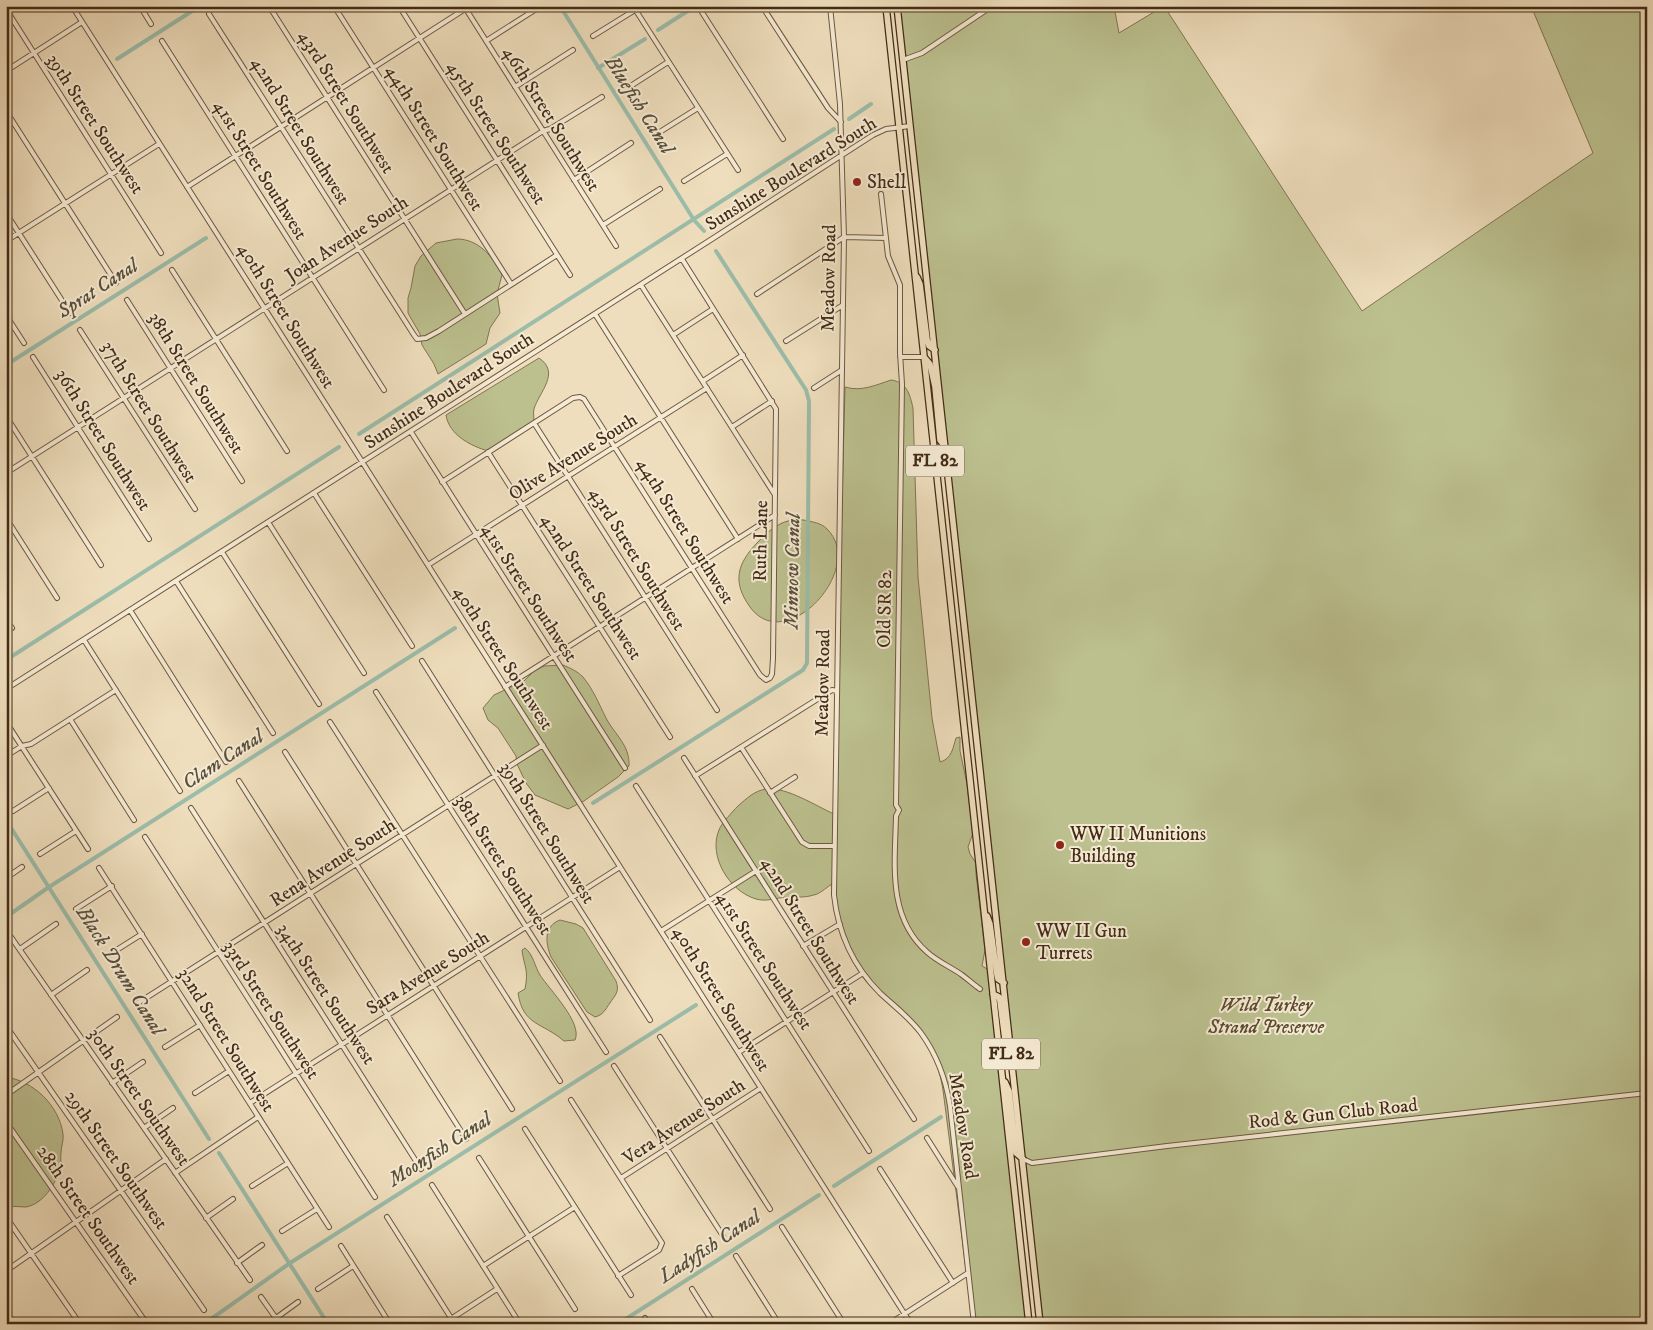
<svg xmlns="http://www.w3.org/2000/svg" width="1653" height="1330" font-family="'IM FELL DW Pica',serif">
<rect width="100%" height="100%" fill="#efdebd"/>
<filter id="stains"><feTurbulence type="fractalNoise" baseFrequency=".004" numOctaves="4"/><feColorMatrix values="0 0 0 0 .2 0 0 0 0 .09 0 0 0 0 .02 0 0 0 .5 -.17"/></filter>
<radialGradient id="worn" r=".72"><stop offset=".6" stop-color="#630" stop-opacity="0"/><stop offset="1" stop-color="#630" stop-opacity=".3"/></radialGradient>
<!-- green -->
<path fill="#bcc08f" stroke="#807652" d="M899 6H1114L1119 33 1164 6 1362 311 1593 153 1531 6H1638L1647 15V1324H1043Z
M457 239C478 239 493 256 502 275L497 294 500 313 490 328 486 344 438 374 434 364 422 345 420 334 408 313V298L411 288 415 266 421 256 436 243Z
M539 358C561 373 539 392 534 409 533 413 534 417 534 421L488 451C471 446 449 435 446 415Z
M891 380C907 382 910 395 913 408L918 577 932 718 940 762C952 759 953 747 956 738L960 737V751L967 784 973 833 968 847 970 854 976 863V874L985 950 982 966 989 970 1027 1324H973L943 1090C937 1052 920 1028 892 1003 884 995 872 989 865 980 844 953 833 918 832 884 827 887 822 892 817 894 806 898 797 897 786 897 776 898 767 902 756 899 729 891 708 856 719 830 721 824 733 811 738 806 746 799 755 790 767 789 787 787 816 806 834 814L845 387C861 392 876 385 891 380Z
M798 519C807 521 821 522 827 529 867 568 786 657 750 607 732 582 737 564 757 543 764 535 771 529 780 524 786 521 792 520 798 519Z
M563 665C570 668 577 671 583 677 593 689 599 704 606 718 615 735 630 745 629 766L618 777 598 791 584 801 568 809 535 795 526 783 517 764 516 756 498 728 488 720 483 708 494 695 524 681 534 671 544 666Z
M560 920 576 924 583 928 616 981C620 992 615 995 610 1003 605 1010 603 1015 595 1017L587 1012 551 957C545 942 544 926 560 920Z
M525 948C533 954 535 967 540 975 549 989 583 1023 575 1040L564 1041C542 1022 523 1026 518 993L525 989C529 969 524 967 522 950Z
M6 1077C33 1081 59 1105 63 1134 64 1140 61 1147 61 1153 60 1158 62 1163 60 1168 56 1184 43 1204 26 1207 19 1207 13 1206 6 1206Z"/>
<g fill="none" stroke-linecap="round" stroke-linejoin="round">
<!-- canal -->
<path stroke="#9bbdaa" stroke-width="4" d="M560 6 694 220 704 231
M658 30 694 7
M117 59 200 6
M598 68 645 39
M849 119 871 104
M6 365 206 238
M359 434 834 129
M6 660 339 447
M593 803 803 670 807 663 809 401 806 390 716 251
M6 820 209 1139
M6 917 49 887 455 628
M219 1153 328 1324
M834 1186 941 1117
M204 1324 290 1263 696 1005
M618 1324 819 1195"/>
<defs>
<path id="minor" d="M72 6 911 1324
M140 6 151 24
M269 6 465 314
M334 6 511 284
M399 6 570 275
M464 6 616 246
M633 6 738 170
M698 6 783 139
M762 6 828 108 841 122
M830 6 840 104 844 237 834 895C838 932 853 966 880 993 894 1006 909 1017 921 1033 937 1055 946 1080 950 1106L974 1324
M6 9 161 253
M209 14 414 335 417 339 426 338 439 331 557 255
M593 36 635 10
M162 41 384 390
M486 41 541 6
M903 60 922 53 992 6
M6 71 82 22
M515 87 573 50
M626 89 668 62
M6 111 116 283
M655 135 698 108
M574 180 631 143
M684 181 727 154
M187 187 465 9
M881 194 888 256 900 285V353L902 384 896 805 899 810 896 816C895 864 887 917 927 952 938 962 951 967 962 975 969 980 974 985 980 989
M6 213 70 313
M603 225 660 189
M6 241 159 144
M172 270 287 451
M641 285 775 495
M757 294 844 237 886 238
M127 300 242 481
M595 314 738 539
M6 315 24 343
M80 330 195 509
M673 335 713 309
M786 341 843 305
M33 357 149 539
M900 357H924
M703 381 743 355
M814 388 842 370
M6 416 101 565
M534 423 717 710
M732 427 772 401
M411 432 625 768
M488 452 670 737
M6 473 543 131 550 129 602 97
M442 482 573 398 580 397 584 399 760 675 766 680 770 678 772 674 773 658 776 409 682 259
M314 493 412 646
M6 518 57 598
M268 522 364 673
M222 552 319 704
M428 565 707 388
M176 581 273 733
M130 610 226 762
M6 620 12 628
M84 640 180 791
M422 661 650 1020
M505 687 775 515
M6 689 712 239 873 135 886 129 910 126
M376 692 606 1052
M70 719 134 820
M6 722 88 849
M330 722 560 1081
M741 747 802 842 809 846H834
M285 752 512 1109
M6 756 22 746 31 744 116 690
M684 758 914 1119
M695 776 832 690 837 691
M239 781 466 1139
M636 786 869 1151
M770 793 795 777
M191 808 421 1169
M13 811 49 788
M145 837 375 1197
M40 854 76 831
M99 868 329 1227
M6 878 22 867
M76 909 112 886
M6 930 250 1280
M661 931 756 871
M803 946 840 924
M20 949 56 924
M107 956 142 934
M51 995 87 970
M138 1003 543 745
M6 1026 204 1310
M660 1037 770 1209
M165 1047 200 1025
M739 1052 863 973
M614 1066 723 1236
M112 1083 143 1062
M195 1093 229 1071
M6 1095 117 1017
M571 1100 662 1243 659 1250 618 1276
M250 1103 620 867
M6 1122 147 1324
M144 1128 173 1108
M525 1129 631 1295
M927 1138 958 1187
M479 1158 575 1309
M1023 1159 1032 1163 1167 1146 1647 1093
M880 1169 953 1283
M175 1173 258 1117
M621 1178 761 1088
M432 1185 520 1324
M252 1186 288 1163
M6 1217 80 1324
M387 1217 451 1318
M206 1218 233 1199
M782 1227 844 1324
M282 1231 317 1209
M341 1246 390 1324
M736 1256 779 1324
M237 1263 262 1245
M483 1266 575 1207
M6 1271 166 1159
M318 1289 353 1266
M692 1289 714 1324
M261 1297 280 1324
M6 1313 14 1324
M276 1318 298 1302
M645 1318 649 1324
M443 1324 497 1289
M889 1324 968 1273"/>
<path id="highway" d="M886 6 1029 1324
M897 6 1040 1324
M917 277 920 284 927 339 929 346 935 350
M924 357 930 364 935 387 940 440 943 444
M987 916 990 924 997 975 998 979 1004 983
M993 994 999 997 1000 1001 1007 1055 1011 1061
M1005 1082 1009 1091 1016 1153 1023 1159"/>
</defs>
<!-- minor casing -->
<use href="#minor" stroke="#6e5840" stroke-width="6"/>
<!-- highway casing -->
<use href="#highway" stroke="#432c16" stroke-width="8"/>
<!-- minor -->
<use href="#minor" stroke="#f5ead4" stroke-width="4"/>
<!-- highway -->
<use href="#highway" stroke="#efdebd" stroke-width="5.5"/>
</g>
<!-- markers -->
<g fill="#8f2418" stroke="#f5ead4" stroke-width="2">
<circle cx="857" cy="182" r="5"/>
<circle cx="1060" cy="845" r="5"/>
<circle cx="1026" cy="942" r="5"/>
</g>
<g text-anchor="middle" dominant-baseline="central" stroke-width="4" stroke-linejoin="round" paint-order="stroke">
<!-- shield labels -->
<g fill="#f5ead4" stroke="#78654f" stroke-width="1">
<rect x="906" y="445.5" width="58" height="31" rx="4"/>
<rect x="982" y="1038.5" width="58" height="31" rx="4"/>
</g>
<g font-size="18" font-weight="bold" fill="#432c16">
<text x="935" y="461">FL 82</text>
<text x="1011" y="1054">FL 82</text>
</g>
<!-- street labels -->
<g font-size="19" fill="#432c16" stroke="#f5ead4">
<text transform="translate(346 102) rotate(58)">43rd Street Southwest</text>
<text transform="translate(551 119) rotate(58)">46th Street Southwest</text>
<text transform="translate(95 124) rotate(57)">39th Street Southwest</text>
<text transform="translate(300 131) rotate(58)">42nd Street Southwest</text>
<text transform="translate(496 133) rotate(57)">45th Street Southwest</text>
<text transform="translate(434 138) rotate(58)">44th Street Southwest</text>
<text transform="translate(260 170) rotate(58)">41st Street Southwest</text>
<text transform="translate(791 174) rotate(-32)">Sunshine Boulevard South</text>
<text transform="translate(347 239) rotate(-33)">Joan Avenue South</text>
<text transform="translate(829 278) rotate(-89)">Meadow Road</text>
<text transform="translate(286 316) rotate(58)">40th Street Southwest</text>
<text transform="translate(196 383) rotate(58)">38th Street Southwest</text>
<text transform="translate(449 391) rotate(-33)">Sunshine Boulevard South</text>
<text transform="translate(149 412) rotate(58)">37th Street Southwest</text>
<text transform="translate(103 440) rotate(58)">36th Street Southwest</text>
<text transform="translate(573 457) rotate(-32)">Olive Avenue South</text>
<text transform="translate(685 531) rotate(58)">44th Street Southwest</text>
<text transform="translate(761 541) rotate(-89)">Ruth Lane</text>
<text transform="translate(637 559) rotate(58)">43rd Street Southwest</text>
<text transform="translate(591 587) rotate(57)">42nd Street Southwest</text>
<text transform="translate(529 593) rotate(57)">41st Street Southwest</text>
<text transform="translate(885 609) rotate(-89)">Old SR 82</text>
<text transform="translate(503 658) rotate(57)">40th Street Southwest</text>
<text transform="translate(823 683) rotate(-89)">Meadow Road</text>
<text transform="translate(547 833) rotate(58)">39th Street Southwest</text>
<text transform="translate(333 863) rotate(-33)">Rena Avenue South</text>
<text transform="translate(503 865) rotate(57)">38th Street Southwest</text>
<text transform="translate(810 931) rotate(58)">42nd Street Southwest</text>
<text transform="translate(764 961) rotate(57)">41st Street Southwest</text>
<text transform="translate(428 973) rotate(-32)">Sara Avenue South</text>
<text transform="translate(326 994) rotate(57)">34th Street Southwest</text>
<text transform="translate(721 999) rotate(58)">40th Street Southwest</text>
<text transform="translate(271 1010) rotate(57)">33rd Street Southwest</text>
<text transform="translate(226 1040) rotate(58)">32nd Street Southwest</text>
<text transform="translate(139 1097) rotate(55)">30th Street Southwest</text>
<text transform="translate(1333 1114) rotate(-6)">Rod &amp; Gun Club Road</text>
<text transform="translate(684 1122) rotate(-33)">Vera Avenue South</text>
<text transform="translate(963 1126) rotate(81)">Meadow Road</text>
<text transform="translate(116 1160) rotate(55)">29th Street Southwest</text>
<text transform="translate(88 1215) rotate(55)">28th Street Southwest</text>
</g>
<!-- poi labels -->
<g font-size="19" fill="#432c16" stroke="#f5ead4" text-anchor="start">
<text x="867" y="182">Shell</text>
<text x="1070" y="834">WW II Munitions<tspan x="1070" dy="22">Building</tspan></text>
<text x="1036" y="931">WW II Gun<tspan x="1036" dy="22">Turrets</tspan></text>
</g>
<!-- park labels -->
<g font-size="19" font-style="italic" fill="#5b4a2e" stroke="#f5ead4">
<text x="1266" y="1005">Wild Turkey<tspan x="1266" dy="22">Strand Preserve</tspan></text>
</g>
<!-- water labels -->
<g font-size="20" font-style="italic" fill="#59503b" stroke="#f5ead4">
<text transform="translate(639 105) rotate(58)">Bluefish Canal</text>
<text transform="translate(98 289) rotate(-33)">Sprat Canal</text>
<text transform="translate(793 571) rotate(-89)">Minnow Canal</text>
<text transform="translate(223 760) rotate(-33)">Clam Canal</text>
<text transform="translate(120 971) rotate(58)">Black Drum Canal</text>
<text transform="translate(440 1150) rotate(-33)">Moonfish Canal</text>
<text transform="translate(710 1247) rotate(-33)">Ladyfish Canal</text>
</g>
</g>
<!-- margin -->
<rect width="1653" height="1330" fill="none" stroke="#efdebd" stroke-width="25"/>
<rect x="8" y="8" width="1638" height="1315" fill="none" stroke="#432c16" stroke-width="2.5"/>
<rect x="12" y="12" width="1628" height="1305" fill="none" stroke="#432c16"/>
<rect width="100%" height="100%" filter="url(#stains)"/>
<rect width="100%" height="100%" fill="url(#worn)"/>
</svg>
